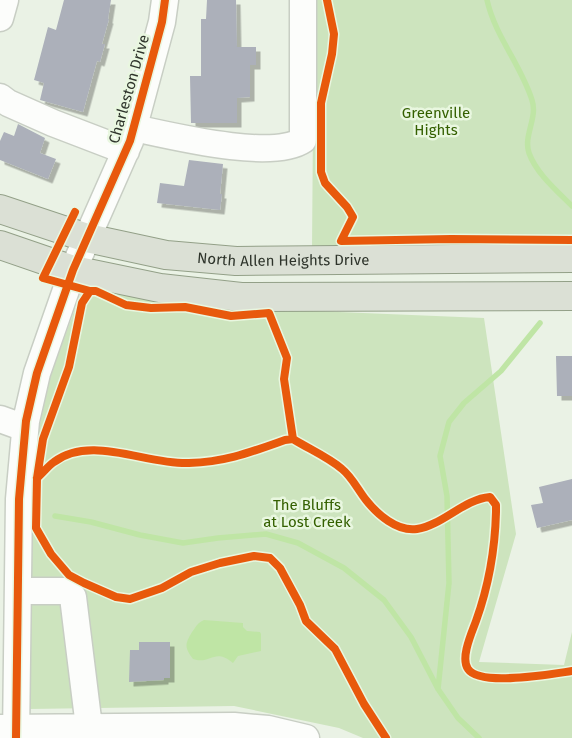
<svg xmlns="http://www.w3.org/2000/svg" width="572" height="738" font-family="'Fira Sans',sans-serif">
<defs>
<filter id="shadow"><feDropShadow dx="4.5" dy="4.5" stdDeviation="0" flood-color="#0004"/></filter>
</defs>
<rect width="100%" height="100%" fill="#eaf2e5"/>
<!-- green -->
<path fill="#cde4be" d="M314 0H572V240L312 248Z
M84 285 241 308 484 318 516 534 479 662 564 665 572 632V738H363L339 728 234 706 29 709 32 499 39 428 51 373Z"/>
<!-- water -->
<path fill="#bfe5a5" d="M204 620 243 623V627L247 631 260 632 261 634V651L238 656 233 663C214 647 211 665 193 659 184 647 185 644 192 632 196 627 197 623 204 620Z"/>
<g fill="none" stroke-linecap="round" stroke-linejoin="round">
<!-- stream -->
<path stroke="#bfe5a5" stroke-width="5.5" d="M487 0C495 36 521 65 532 100 538 118 523 136 529 153 536 173 557 191 572 206
M55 516 91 522 140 535 183 543 218 538 266 534 298 543 344 568 384 600 411 637 438 689 458 718 479 738
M438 689 449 583 447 496 440 456 449 422 464 403 501 371 540 323"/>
</g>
<!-- building -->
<path fill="#acb0ba" filter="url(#shadow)" d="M64 0H111L108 19H109L102 44H105L100 62 97 61 83 112 40 100 44 83 34 80 48 27 56 30Z
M207 0H236L237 47H256V65H250V97L237 98V123H191L190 76H201V19H206Z
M18 124 45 138 40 153 56 159 48 179 0 160V141L4 132 14 136Z
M189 160 223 164 220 194H222L220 210 157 203 160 183 184 186Z
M556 356H572V396H557Z
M572 479V520L537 528 531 505 543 503 539 487Z
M139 642H170V678H164V680L129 682 130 650H139Z"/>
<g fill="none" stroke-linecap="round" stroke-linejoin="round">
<defs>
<path id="minor" d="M0 18 5 0
M0 97 8 103 53 123 126 151
M134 128C172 136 272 161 303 140V0
M0 419 25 428
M18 591H64L70 593 73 597 89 727
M0 728 234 726 268 729 306 738
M16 738 19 499 26 421 37 373 73 270 130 141 162 22 165 0"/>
<g id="major">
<path id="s1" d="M0 209 87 238 166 255 236 261 572 258"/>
<path d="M0 245 73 270 160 288 241 297 572 296"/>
</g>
</defs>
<!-- minor casing -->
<use href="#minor" stroke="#c8cec4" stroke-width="29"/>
<!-- major casing -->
<use href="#major" stroke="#93a088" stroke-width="30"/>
<!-- minor -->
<use href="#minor" stroke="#fcfdfb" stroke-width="26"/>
<!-- major -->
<use href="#major" stroke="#dbe0d5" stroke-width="28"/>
<defs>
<path id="cycleway" d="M327 0 334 34 332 54 321 103V172L325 183 347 207 353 217 341 241 451 239 572 240
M75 212 43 278 90 291
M293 439 284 379 287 358 269 313 231 316 185 307 151 308 126 305 96 291H90L82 303 69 367 43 439 37 478 36 528 51 554 69 575 84 583 116 597 130 599 162 588 191 572 220 563 254 556 270 558 280 568 300 605 306 621 335 649 364 704 386 738
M37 478C43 473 48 466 54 462 90 434 147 465 189 463 226 462 251 452 285 440L293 439C309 449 328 457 342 469 352 477 358 490 366 500 377 514 397 532 417 529 443 525 464 499 490 497L496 505V512C495 550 489 585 476 621 472 632 460 658 468 669 480 687 551 674 572 671
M16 738 19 499 26 421 37 373 73 270 130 141 162 22 165 0"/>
</defs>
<!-- cycleway casing -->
<use href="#cycleway" stroke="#e9f7e0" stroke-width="11"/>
<!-- cycleway -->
<use href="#cycleway" stroke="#e8590c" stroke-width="8"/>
</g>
<g text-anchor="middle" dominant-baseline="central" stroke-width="5" stroke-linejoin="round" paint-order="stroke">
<!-- street labels -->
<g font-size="15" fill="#2e342b" stroke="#e9f7e0">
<text transform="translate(129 89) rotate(-74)">Charleston Drive</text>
<text stroke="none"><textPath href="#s1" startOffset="290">North Allen Heights Drive</textPath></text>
</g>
<!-- park labels -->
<g font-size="15" fill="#346000" stroke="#e9f7e0">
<text x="436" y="113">Greenville<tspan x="436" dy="17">Hights</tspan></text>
<text x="307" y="505">The Bluffs<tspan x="307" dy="17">at Lost Creek</tspan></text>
</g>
</g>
</svg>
